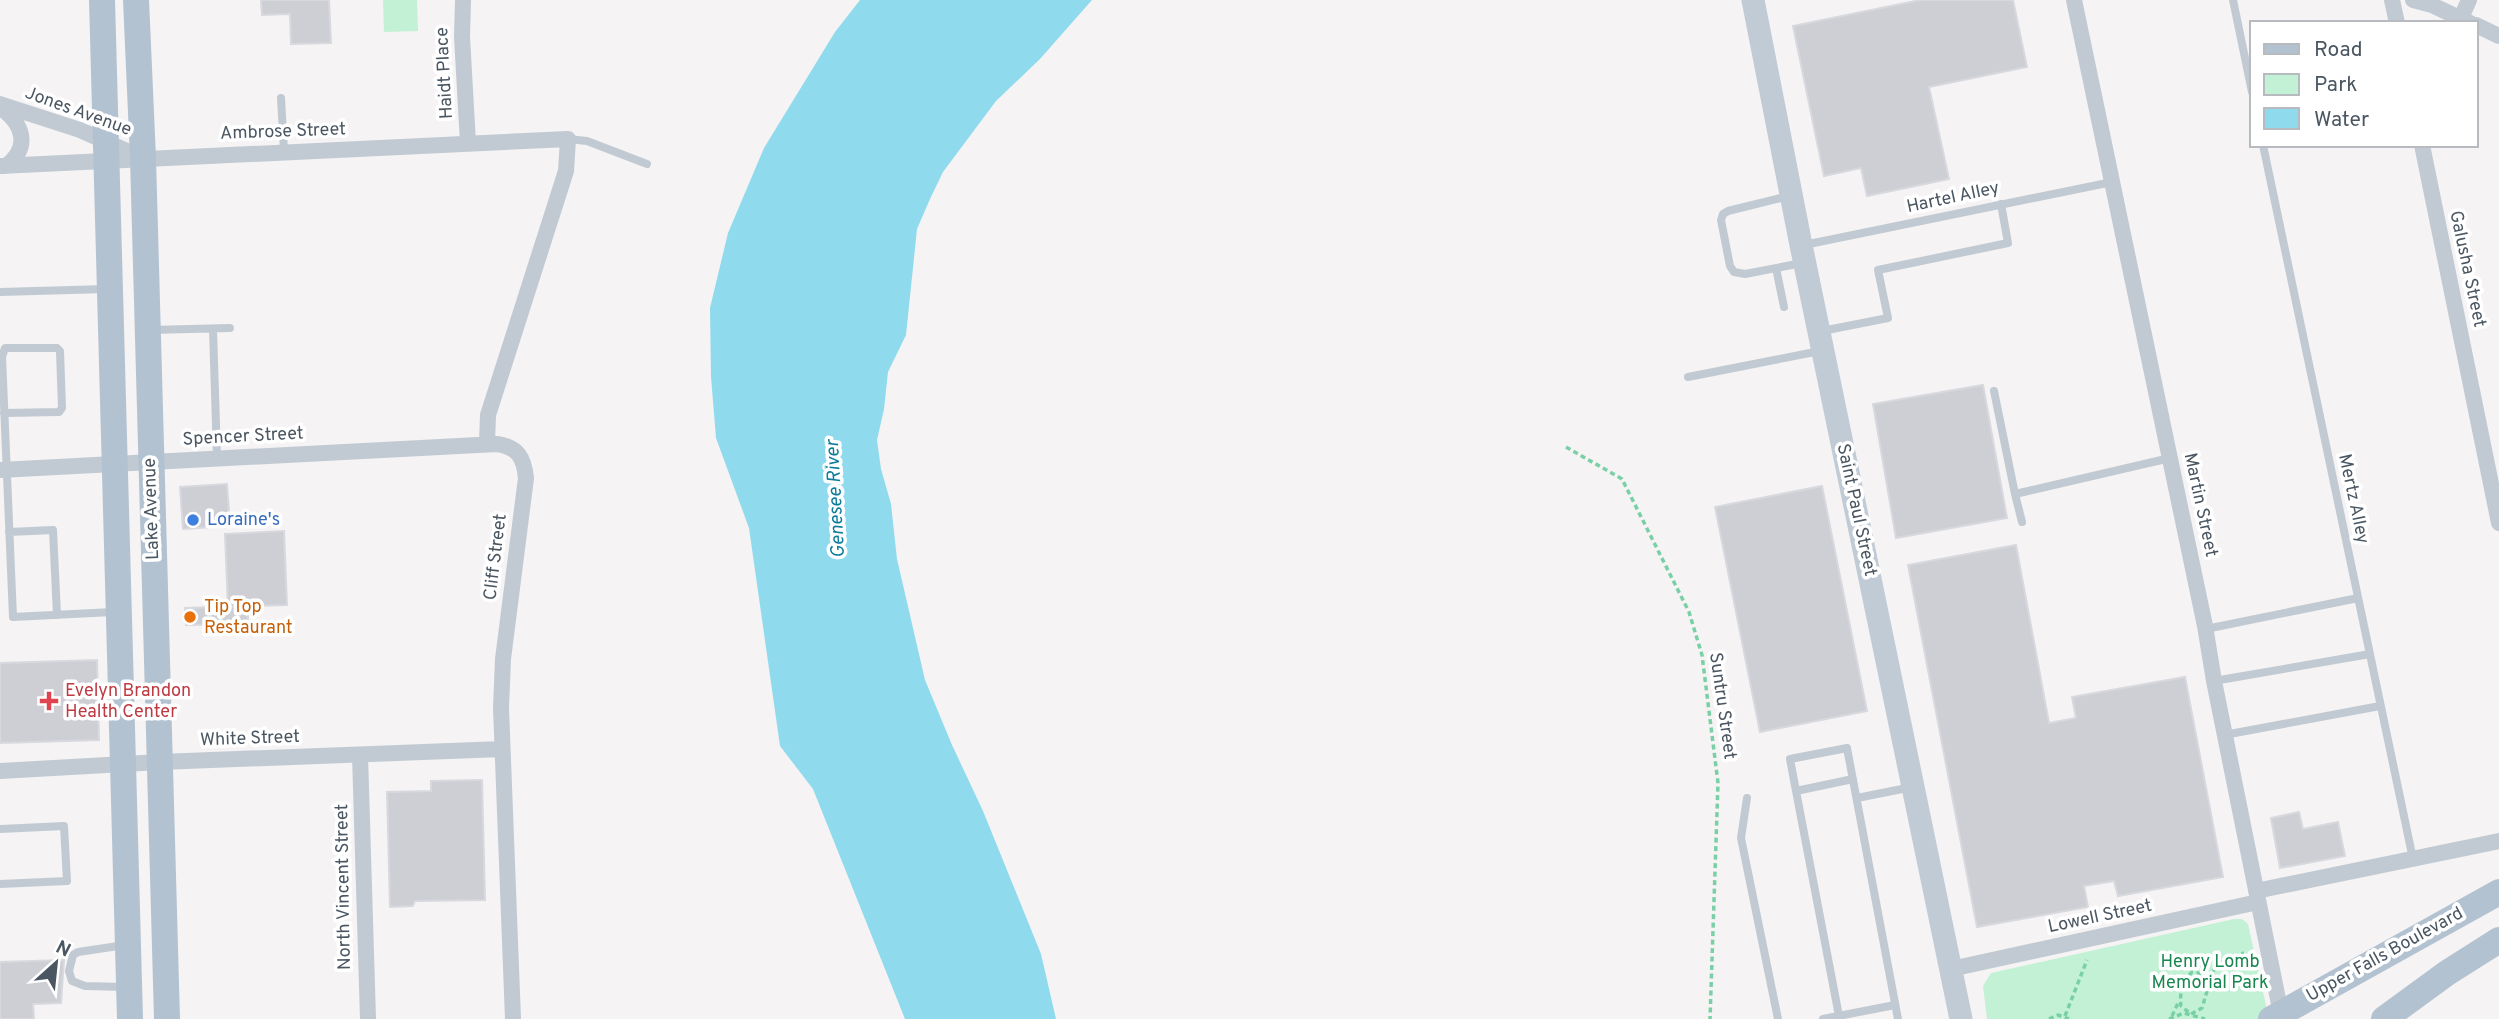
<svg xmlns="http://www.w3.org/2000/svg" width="2499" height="1019" font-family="Overpass,sans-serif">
<rect width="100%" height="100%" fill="#f5f3f3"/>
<!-- green -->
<path fill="#c3f1d5" d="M383 0H417L418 31 384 32Z
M2234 919H2242L2248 924 2269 1019H1987L1983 986 1991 973Z"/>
<!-- water -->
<path fill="#90daee" d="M860 0H1092L1040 59 996 101 943 172 930 199 917 229 906 335 888 372 884 409 877 440 881 469 891 504 897 559 925 680 952 745 983 811 1041 954 1056 1019H905L813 789 780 746 749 528 716 438 711 377 710 308 728 233 764 148 835 32Z"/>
<!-- building -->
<path fill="#cdcfd5" stroke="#d7d9de" stroke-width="2" d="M261 0H329L331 43 291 44 290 14 262 15Z
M1920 0H2013L2027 67 1929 87 1949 179 1867 196 1861 168 1824 176 1793 26Z
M1983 385 2007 518 1896 538 1873 404Z
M227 484 230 526 183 529 180 487Z
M1822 486 1867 711 1760 732 1715 507Z
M284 531 287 605 228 607 225 534Z
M2016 545 2049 723 2076 718 2072 697 2185 677 2223 877 2118 896 2114 881 2084 886 2088 907 1977 927 1908 565Z
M248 606V624L186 625 185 608Z
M97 660 99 740 0 743V663Z
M482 780 485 900 415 901 413 906 390 907 387 792 431 791V781Z
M2299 812 2303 829 2338 822 2345 856 2280 868 2271 818Z
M64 960 61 1003 33 1004 34 1019H0V962Z"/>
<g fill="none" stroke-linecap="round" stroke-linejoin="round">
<!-- path -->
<path stroke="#7ad0a6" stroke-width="3.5" stroke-dasharray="5 3.5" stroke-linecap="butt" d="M1566 447 1622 479 1689 612 1702 655 1718 783 1710 1019
M2207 988 2204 974 2192 972C2183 981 2179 993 2181 1006L2191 1014 2202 1008 2213 971 2225 959 2244 953
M2065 1016 2087 960
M2172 1016 2179 1001
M2049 1019 2058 1015 2069 1019
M2169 1019 2184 1013 2205 1019"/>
<!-- service -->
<path stroke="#c1cad2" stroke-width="8" d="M2233 0 2252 92
M281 98 284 151
M568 139 587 141 647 164
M2263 145 2413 859
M1789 196 1728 211 1723 214 1721 220 1730 266 1734 272 1745 274 1802 263
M1804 245 2112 182
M1776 268 1784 307
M0 292 106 289
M213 329 217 457
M150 330 230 328
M1822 331 1888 318 1878 270 2008 243 2001 204
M1688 377 1820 351
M1994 391 2015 494
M4 413 59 412 62 408 60 351 57 348H5L2 357C6 444 9 531 13 617L113 612
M2022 522 2015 494 2170 458
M9 532 53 530 57 615
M2206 629 2358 598
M2214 681 2370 654
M2224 735 2380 706
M1796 791 1790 759 1847 748 1898 1019
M1747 798 1741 838 1778 1019
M1857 798 1912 787
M0 829 64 826 67 881 0 884
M125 945 78 952 73 955 69 971 72 981 85 986 125 987
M1839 1016 1796 791 1853 779
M1823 1019 1895 1005"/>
<!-- minor -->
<path stroke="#c1cad2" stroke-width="16" d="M463 0 462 37 468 143
M2074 0 2205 626 2214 681 2282 1019
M2392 0 2397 23
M2413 0 2432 5 2470 23
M2461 18 2469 0
M2476 25 2499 36
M0 104 80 130 140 157
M1 108C23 124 31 147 6 166
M2422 145 2499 523
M0 166 568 139 566 171 488 415 487 444
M0 470 497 444C518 447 524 458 526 478L503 659 501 708 513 1019
M360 755 368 1019
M0 771 160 762 502 749
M2256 891 2499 841
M1951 969 2258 902"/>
<!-- secondary -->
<path stroke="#c1cbd6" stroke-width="23" d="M1753 0 1801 245 1961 1019"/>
<!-- primary -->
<path stroke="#b3c2d1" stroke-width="26" d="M102 0 130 1019
M136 0 143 158 167 1019
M2271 1019 2499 892
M2384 1019 2447 973 2499 940"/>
</g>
<!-- markers -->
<circle fill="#3f7fe0" stroke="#fff" stroke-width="2.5" cx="193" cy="520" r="7"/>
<circle fill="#e8710a" stroke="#fff" stroke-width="2.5" cx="190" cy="617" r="7"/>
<path fill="#e0444e" stroke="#fff" stroke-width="2.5" d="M45.5 690.5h7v7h7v7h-7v7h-7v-7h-7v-7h7z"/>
<g text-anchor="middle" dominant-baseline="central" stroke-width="7" stroke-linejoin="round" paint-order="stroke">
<!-- street labels -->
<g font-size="18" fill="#4a5661" stroke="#fff">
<text transform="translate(445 73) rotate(-93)">Haidt Place</text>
<text transform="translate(78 112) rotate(20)">Jones Avenue</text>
<text transform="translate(283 132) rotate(-2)">Ambrose Street</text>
<text transform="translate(1953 198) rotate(-12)">Hartel Alley</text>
<text transform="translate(2467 269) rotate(78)">Galusha Street</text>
<text transform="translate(243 437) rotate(-3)">Spencer Street</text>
<text transform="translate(2353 499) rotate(78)">Mertz Alley</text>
<text transform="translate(2200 505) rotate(78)">Martin Street</text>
<text transform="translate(152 509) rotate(-92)">Lake Avenue</text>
<text transform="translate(1856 510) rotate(78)">Saint Paul Street</text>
<text transform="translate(496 557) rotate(-83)">Cliff Street</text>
<text transform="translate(1722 706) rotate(82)">Suntru Street</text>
<text transform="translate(250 739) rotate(-2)">White Street</text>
<text transform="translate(344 887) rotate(-91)">North Vincent Street</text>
<text transform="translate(2100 917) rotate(-12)">Lowell Street</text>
<text transform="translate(2385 955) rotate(-29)">Upper Falls Boulevard</text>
</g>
<!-- shop labels -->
<g font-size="18" fill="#366cbe" stroke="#fff" text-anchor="start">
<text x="207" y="520">Loraine's</text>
</g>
<!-- food labels -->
<g font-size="18" fill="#c56008" stroke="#fff" text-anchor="start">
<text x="204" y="607">Tip Top<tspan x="204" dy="21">Restaurant</tspan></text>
</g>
<!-- health labels -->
<g font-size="18" fill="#be3a42" stroke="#fff" text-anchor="start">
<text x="65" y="691">Evelyn Brandon<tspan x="65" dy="21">Health Center</tspan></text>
</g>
<!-- park labels -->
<g font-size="18" fill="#17864f" stroke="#fff">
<text x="2210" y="962">Henry Lomb<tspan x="2210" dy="21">Memorial Park</tspan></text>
</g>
<!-- water labels -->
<g font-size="19" font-style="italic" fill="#0c7c9b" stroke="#fff">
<text transform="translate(836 499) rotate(-93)">Genesee River</text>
</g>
</g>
<!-- legend -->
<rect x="2250" y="21" width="228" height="126" fill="#ffffff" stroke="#b7bbc0" stroke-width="2"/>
<rect x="2264" y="44" width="35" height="10" fill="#b3c2d1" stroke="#b7bbc0" stroke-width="2"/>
<text x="2314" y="56" font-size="21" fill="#4a5661">Road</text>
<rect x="2264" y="74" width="35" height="21" fill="#c3f1d5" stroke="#b7bbc0" stroke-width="2"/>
<text x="2314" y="91" font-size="21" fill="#4a5661">Park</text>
<rect x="2264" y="108" width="35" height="21" fill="#90daee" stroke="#b7bbc0" stroke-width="2"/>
<text x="2314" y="126" font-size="21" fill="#4a5661">Water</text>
<!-- north arrow -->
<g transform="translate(56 963) rotate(27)" stroke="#ffffff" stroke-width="5" paint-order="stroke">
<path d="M0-5L12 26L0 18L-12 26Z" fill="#4a5661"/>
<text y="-10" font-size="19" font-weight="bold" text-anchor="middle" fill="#4a5661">N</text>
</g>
</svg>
